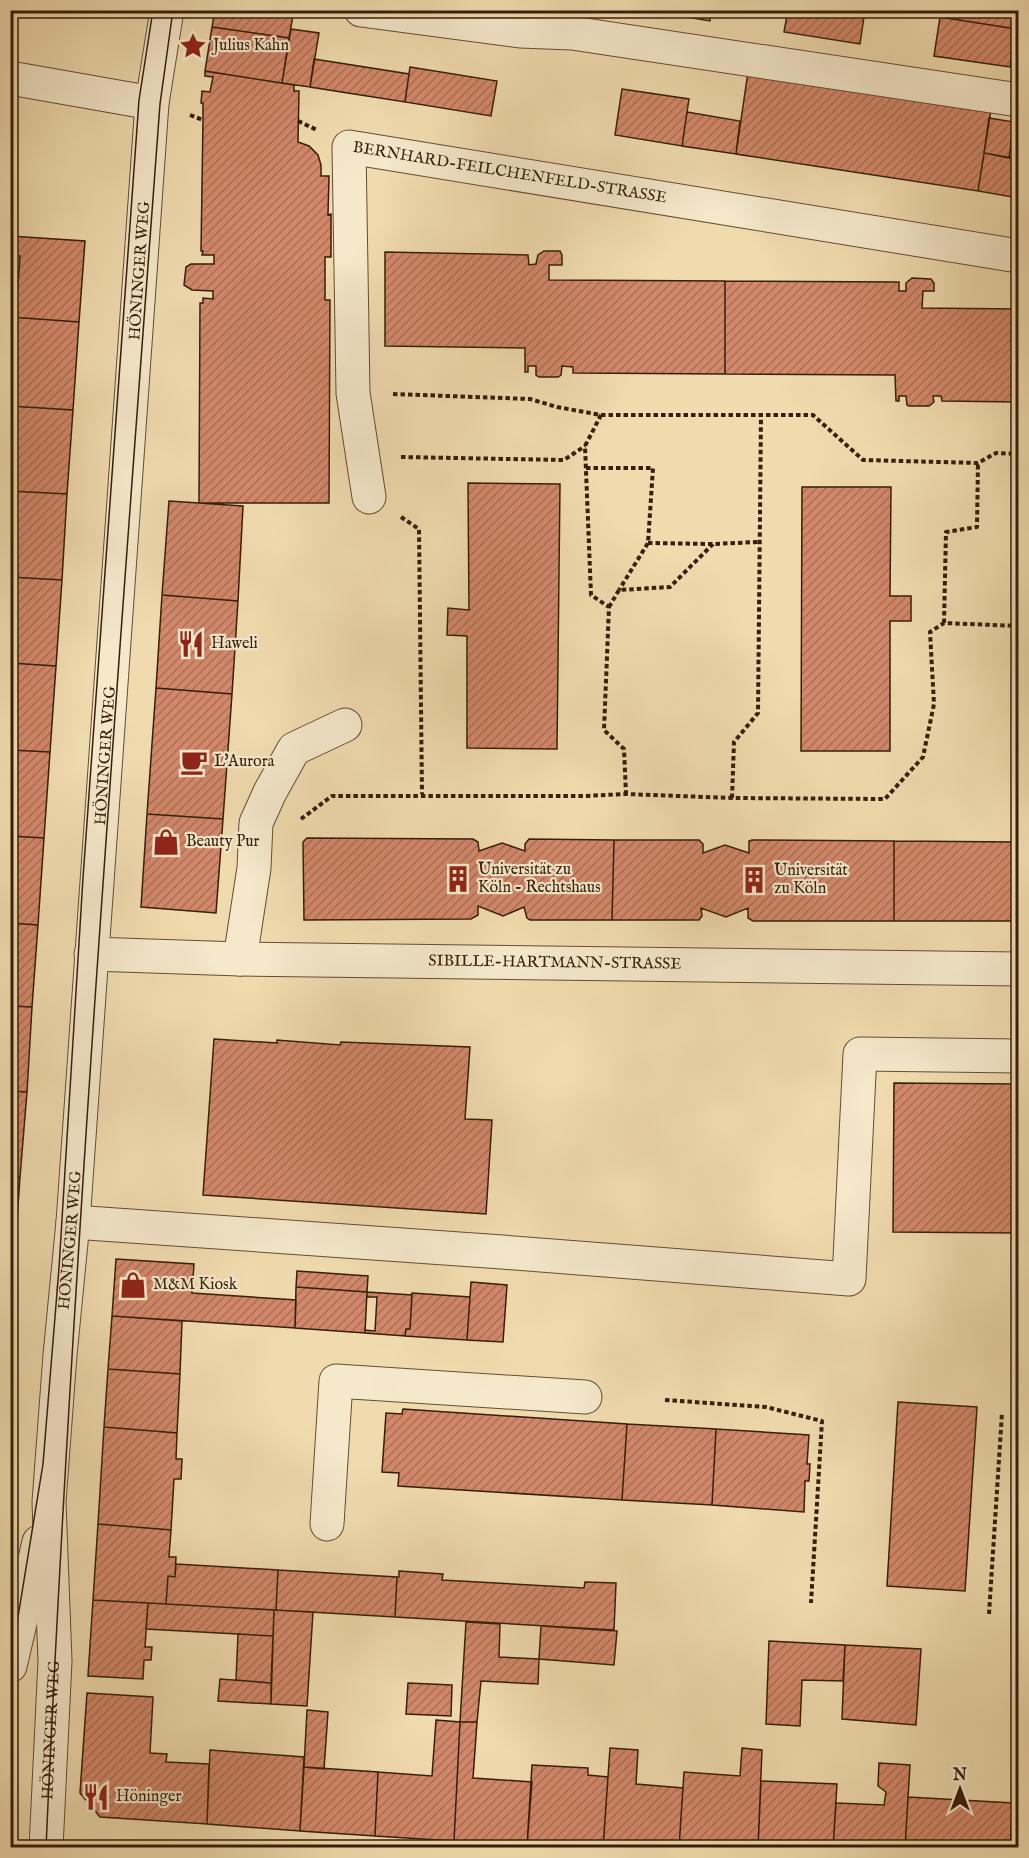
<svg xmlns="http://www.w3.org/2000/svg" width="1029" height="1858" font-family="'IM FELL English',serif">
<defs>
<pattern id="building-hatch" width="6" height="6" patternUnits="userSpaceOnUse" patternTransform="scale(1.5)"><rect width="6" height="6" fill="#d3886b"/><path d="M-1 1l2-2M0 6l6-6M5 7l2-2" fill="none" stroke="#ac6f56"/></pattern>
</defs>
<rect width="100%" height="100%" fill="#f0dbaf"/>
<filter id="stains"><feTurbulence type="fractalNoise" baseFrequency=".00333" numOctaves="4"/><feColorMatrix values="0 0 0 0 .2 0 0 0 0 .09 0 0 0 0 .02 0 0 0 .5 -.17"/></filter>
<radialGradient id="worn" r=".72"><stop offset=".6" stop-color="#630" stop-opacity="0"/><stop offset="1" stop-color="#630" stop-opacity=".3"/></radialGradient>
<!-- building -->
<path fill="url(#building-hatch)" stroke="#361e0a" stroke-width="1.5" d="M215 10H294L289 38 212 27Z
M644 10H711L710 21Z
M788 10H865L860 44 784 32Z
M941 10H1018V13L1016 29 940 17Z
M940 17 1016 29 1010 67 934 56Z
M212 27 289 38 282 83 205 71Z
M291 29 319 33 310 87 282 83Z
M314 59 409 74 405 102 310 87Z
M410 67 497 81 491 116 405 102Z
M205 71 294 85V91H299L298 142 309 146 318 155 321 165V176H329L328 215 331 214V257H325V300H330L329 503H199L200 303H203V298L213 299V291L192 290 184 285 186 267 191 264H214V255H202L203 251H201L203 120V103H201L202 91 210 92 213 77 205 76Z
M748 72 991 110 978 191 736 154Z
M622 89 689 99 682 146 615 135Z
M687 112 740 121 736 154 682 146Z
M989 118 1014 122 1009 158 984 153Z
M984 153 1018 159V198L978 191Z
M10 236 85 241 79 322 10 317V298H17L20 256H10Z
M544 251H560L562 255V265H549V280L725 281V374L573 373V367L562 366 561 375 558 377H539L536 375V366H528V372H525V348L385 346V252L528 255 529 265 536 264 538 255Z
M912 278 931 279 934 283V291H923L922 308 1018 309V402L942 401 941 396H933L934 402 929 406H909L907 405 906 396H899V401H896L895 375 725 374V281L899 282V291H906V283Z
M10 317 79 322 73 410 10 406 14 339 10 338Z
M10 406 73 410 67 494 10 491Z
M468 483 560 484 557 749 467 748V636L447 635 448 608 469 610Z
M802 487H891L890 596H911V621H890V751H801Z
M10 491 67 494 62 580 10 577Z
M169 501 243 506 238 601 162 595Z
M10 577 62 580 56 666 10 663Z
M162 595 238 601 232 694 156 688Z
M10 663 56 666 50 752 10 750Z
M156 688 232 694 223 819 147 814Z
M10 750 50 752 44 838 10 836Z
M147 814 223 819 216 913 141 907Z
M10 836 44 838 38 925 10 923Z
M307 838 473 839 478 842 479 851 502 843 525 851V844L529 839 614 840 612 920H530L527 918 524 907 503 916 478 906V915L471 919 304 920 303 842Z
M614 840H699L703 844V853L725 845 749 853V841L752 840 894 841V921H753L748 918V908L726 917 701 908 702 916 699 920H612Z
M894 841 1018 842V921H894Z
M10 923 38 925 32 1007 10 1006Z
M10 1006 32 1007 27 1092 10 1091Z
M214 1039 277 1043V1040L340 1045 341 1042 470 1047 465 1119 492 1120 486 1214 203 1195Z
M894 1083 1018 1084V1233L893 1232Z
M10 1091 27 1092 20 1177 10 1176Z
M10 1176 20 1177 14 1265H10Z
M116 1259 194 1264 192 1293 296 1300 295 1328 112 1316Z
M297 1271 368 1276 367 1292 296 1287Z
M471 1282 507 1285 503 1342 467 1340Z
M296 1287 367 1292 365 1333 295 1328Z
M367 1292 412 1295 410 1329H406L405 1336 365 1333V1330L375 1331 377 1297H367Z
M412 1293 470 1297 467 1340 405 1336 406 1329H410Z
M112 1316 182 1321 180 1374 108 1369Z
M108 1369 180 1374 177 1433 104 1427Z
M898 1402 977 1407 965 1591 887 1586Z
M403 1409 627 1424 622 1500 398 1486 399 1473 382 1472 386 1413 402 1414Z
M627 1424 716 1429 712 1505 622 1500Z
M104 1427 177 1433 176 1459H182L181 1479H174L171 1530 98 1524Z
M716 1429 809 1435 807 1464H810L809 1481H805L804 1512 712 1505Z
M98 1524 171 1530 169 1557H176L175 1577 168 1576 166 1604 93 1600Z
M176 1564 278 1570 276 1610 166 1604 168 1576 175 1577Z
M278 1570 397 1577 395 1617 276 1610Z
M399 1571 443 1574 442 1580 584 1588 585 1582 616 1583 614 1630 395 1617 397 1577H399Z
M93 1600 148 1603 145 1647H152L151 1660H144L143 1679 88 1676Z
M148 1603 274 1610 273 1636 146 1629Z
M274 1610 313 1612 307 1706 271 1704Z
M466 1622 500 1624 499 1657 539 1659 538 1684 481 1681 477 1722H460Z
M541 1626 617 1631 614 1665 539 1659Z
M238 1634 273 1636 271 1683 236 1680Z
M769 1641 845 1645 843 1681 802 1680 800 1726 766 1724Z
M845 1645 921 1649 916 1725 842 1719Z
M220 1679 271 1683V1704L218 1701Z
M408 1683 452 1685 451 1716 406 1714Z
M87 1693 153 1697 150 1753 167 1754 166 1762 209 1764 207 1824 100 1817 80 1793Z
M307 1710 328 1712 324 1769 304 1767Z
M436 1720 460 1722 454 1841 375 1836 378 1772 432 1776Z
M460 1722H477L473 1778 532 1782 527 1846 454 1841Z
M610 1748 638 1750 636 1784 683 1788 679 1848H603Z
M742 1748 762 1750 758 1848H679L684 1772 740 1776Z
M210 1750 304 1757 300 1831 207 1824Z
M879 1763 910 1765 905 1848H833L836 1803 884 1805 886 1792 878 1786Z
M532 1765 588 1768V1775L608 1777 603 1848 527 1846Z
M304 1767 378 1772 375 1836 300 1831Z
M761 1781 837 1784 833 1848H758Z
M908 1797 1013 1803 1010 1848H905Z
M1013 1803H1018V1848H1010Z"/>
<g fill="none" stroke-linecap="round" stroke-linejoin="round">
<defs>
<g id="minor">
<path d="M361 10 520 31 572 33 1018 100"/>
<path d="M10 78 152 103"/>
<path id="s1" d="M369 497 353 393 349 147 1018 256"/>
<path id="s2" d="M91 954 240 959 1018 969"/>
<path d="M240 959 254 868 256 823 270 792 294 749 345 725"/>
<path d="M73 1222 502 1252 849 1279 860 1054 1018 1056"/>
<path d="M327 1524 336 1381 585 1397"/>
<path d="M10 1666 39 1542"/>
<path id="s3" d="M46 1848 55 1661 49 1502 60 1355 73 1222 152 103 167 10"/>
</g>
</defs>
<!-- minor casing -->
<use href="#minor" stroke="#644d33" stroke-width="35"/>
<!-- path -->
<path stroke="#361e0a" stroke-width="4" stroke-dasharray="4.5 3" stroke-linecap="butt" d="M190 115 203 120
M298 121 317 130
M393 394 530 399 557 407 601 415H813L863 460 978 463 996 453 1018 454
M601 415 585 446 591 595 609 607 604 730 624 749 626 794
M401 457 564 460 585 446
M586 468H653L648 543 619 590
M401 517 419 529 422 794
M648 543 713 544 758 542
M609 607 619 590 670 587 713 544
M944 623 946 532 977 527 978 463
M732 798 734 742 758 713 761 415
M301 819 332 796H584L626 794 732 798 885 799 923 757 934 704 930 632 944 623 1018 626
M665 1400 766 1407 822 1421 811 1603
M989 1614 1002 1413"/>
<!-- minor -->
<use href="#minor" stroke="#f5e8cb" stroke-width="33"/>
<!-- tram -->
<path stroke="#361e0a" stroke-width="1.5" d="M10 1666 43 1464 59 1268 83 878 139 100 153 10
M46 1848C72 1266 117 685 160 104L173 10"/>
</g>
<!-- icons -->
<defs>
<symbol id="sight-bare" viewBox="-9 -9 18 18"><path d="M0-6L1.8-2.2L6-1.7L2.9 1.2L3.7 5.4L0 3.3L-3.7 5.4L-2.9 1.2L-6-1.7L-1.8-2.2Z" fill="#8f2418" stroke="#f5e8cb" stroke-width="2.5" paint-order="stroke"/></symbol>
<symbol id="restaurant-bare" viewBox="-9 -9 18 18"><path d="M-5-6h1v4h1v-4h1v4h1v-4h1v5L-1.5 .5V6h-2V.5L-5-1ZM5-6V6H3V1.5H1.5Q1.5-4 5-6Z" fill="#8f2418" stroke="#f5e8cb" stroke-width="2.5" paint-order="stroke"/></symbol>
<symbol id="cafe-bare" viewBox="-9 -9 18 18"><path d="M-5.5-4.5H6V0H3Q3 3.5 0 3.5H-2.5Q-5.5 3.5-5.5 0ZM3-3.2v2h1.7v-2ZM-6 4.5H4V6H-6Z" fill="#8f2418" stroke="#f5e8cb" stroke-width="2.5" paint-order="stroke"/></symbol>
<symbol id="shop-bare" viewBox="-9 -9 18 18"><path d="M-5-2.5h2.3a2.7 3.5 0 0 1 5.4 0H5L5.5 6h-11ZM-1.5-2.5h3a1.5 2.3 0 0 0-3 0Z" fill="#8f2418" stroke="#f5e8cb" stroke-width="2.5" paint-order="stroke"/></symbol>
<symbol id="building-bare" viewBox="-9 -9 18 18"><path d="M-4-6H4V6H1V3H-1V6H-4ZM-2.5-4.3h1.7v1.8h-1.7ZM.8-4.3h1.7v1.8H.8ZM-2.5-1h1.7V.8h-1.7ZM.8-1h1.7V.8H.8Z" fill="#8f2418" stroke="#f5e8cb" stroke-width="2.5" paint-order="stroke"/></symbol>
</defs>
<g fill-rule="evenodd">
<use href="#sight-bare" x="174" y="27" width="38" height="38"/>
<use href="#restaurant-bare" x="172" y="625" width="38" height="38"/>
<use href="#cafe-bare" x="175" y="743" width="38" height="38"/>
<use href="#shop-bare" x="147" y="823" width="38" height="38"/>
<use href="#building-bare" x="439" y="860" width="38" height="38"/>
<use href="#building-bare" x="735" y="861" width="38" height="38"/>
<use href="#shop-bare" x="114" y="1266" width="38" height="38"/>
<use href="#restaurant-bare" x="77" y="1778" width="38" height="38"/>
</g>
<g text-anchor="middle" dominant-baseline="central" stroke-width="4.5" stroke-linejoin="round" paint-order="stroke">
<!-- poi labels -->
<g font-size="16" fill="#361e0a" stroke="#f5e8cb" text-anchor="start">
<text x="213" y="46">Julius Kahn</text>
<text x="211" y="644">Haweli</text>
<text x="214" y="762">L'Aurora</text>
<text x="186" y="842">Beauty Pur</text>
<text x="478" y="870">Universität zu<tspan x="478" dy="18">Köln - Rechtshaus</tspan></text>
<text x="774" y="871">Universität<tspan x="774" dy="18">zu Köln</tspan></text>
<text x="153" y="1285">M&amp;M Kiosk</text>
<text x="116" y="1797">Höninger</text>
</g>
<!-- street labels -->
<g font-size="16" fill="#361e0a" stroke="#f5e8cb">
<text stroke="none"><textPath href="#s1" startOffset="514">BERNHARD-FEILCHENFELD-STRASSE</textPath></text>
<text stroke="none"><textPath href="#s3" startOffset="1581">HÖNINGER WEG</textPath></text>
<text stroke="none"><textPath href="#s3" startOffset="1095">HÖNINGER WEG</textPath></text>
<text stroke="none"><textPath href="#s2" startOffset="464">SIBILLE-HARTMANN-STRASSE</textPath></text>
<text stroke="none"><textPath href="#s3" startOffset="609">HÖNINGER WEG</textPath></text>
<text stroke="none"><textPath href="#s3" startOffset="118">HÖNINGER WEG</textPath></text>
</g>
</g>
<!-- margin -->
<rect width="1029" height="1858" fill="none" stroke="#f0dbaf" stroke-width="36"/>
<rect x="12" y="12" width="1005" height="1834" fill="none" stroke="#361e0a" stroke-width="3"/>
<rect x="18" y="18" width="993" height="1822" fill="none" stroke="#361e0a" stroke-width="1.5"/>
<!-- north arrow -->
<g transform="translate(960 1789)" stroke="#f5e8cb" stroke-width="4.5" paint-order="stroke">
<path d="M0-4.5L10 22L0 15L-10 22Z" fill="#361e0a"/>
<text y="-9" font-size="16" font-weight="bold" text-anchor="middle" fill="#361e0a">N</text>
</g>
<rect width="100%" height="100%" filter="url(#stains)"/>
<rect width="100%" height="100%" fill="url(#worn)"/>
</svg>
